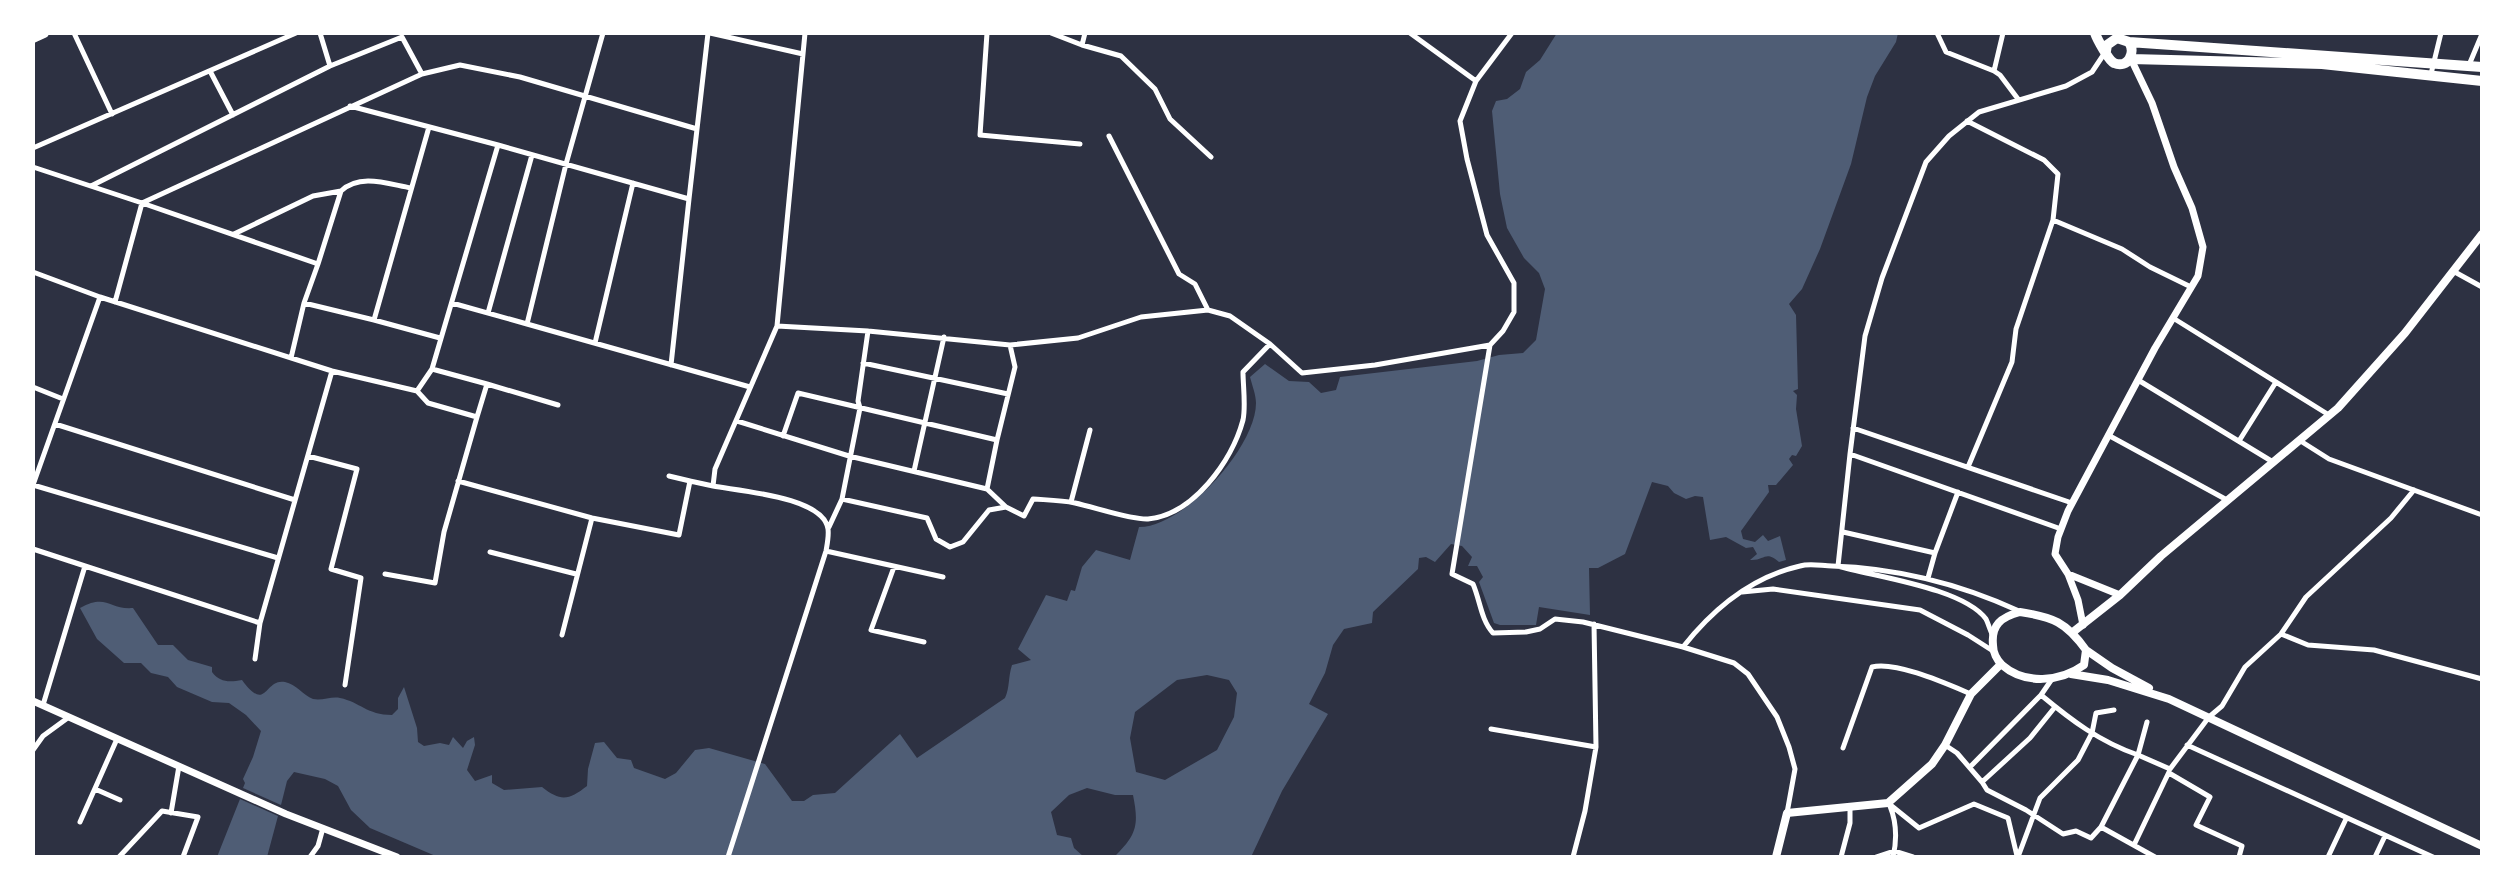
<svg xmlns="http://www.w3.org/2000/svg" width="2515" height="890" font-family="'Libre Baskerville',serif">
<rect width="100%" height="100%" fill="#2d3142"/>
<!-- water -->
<path fill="#4f5d75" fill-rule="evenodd" d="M1557 33H1898L1896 42 1875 76 1867 97 1851 164 1820 249 1802 289 1789 304 1796 315 1798 389 1793 391 1797 395 1796 409 1802 446 1796 456 1792 455 1789 459 1793 465 1776 485H1768L1769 492 1741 531 1743 539 1755 542 1763 535 1768 541 1780 536 1786 560 1779 562C1765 550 1765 561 1750 560L1757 554 1753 547 1746 548 1726 537 1710 540 1703 497 1695 496 1686 499 1674 493 1668 486 1652 482 1625 554 1598 568H1589L1590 615 1539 607 1536 625H1500L1494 623 1479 582 1483 577 1477 566H1468L1472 557 1462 546 1451 544 1435 562 1426 557 1419 558 1418 569 1373 612 1372 623 1344 629 1333 645 1325 673 1309 704 1328 714 1282 791 1251 857H1114C1137 835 1139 825 1133 795H1115L1087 788 1069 795 1051 812 1057 835 1071 838 1074 848 1084 857H438L370 828 351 810 338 786 325 779 294 772 287 781 281 805 243 788 245 783 243 779 253 757 261 731 246 715 229 703 212 702 177 687 168 677 151 673 141 663H124L97 639 80 608C107 593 109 610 133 608L158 645H173L188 660 212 667V672C220 683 230 682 242 680 267 714 264 678 285 682 296 684 303 695 313 699 322 701 332 696 340 698 360 702 367 715 392 715L398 709V698L404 687 417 728 418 742 424 746 440 743 449 745 453 737 463 748 467 741 474 737 475 745 467 770 475 781 492 775V783L504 790 542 787C561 802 569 800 587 786L588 769 595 743 604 742 617 758 631 760 634 768 665 779 676 773 695 750 709 748 765 764 792 801H804L813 795 835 793 900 734 917 758 1005 698C1010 687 1008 677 1012 665L1031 660 1018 649 1046 595 1067 601 1071 590 1075 591 1082 567 1096 550 1130 560 1139 527C1182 528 1256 448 1256 403 1256 395 1252 385 1250 377L1265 364 1289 381 1309 382 1321 393 1336 390 1340 377 1477 361 1499 355 1523 353 1536 340 1545 289 1539 273 1524 258 1507 228 1500 194 1492 111 1496 101 1507 99 1520 89 1526 72 1540 60ZM1207 675 1229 680 1237 693 1234 717 1217 750 1165 780 1136 772 1130 738 1135 712 1177 680Z
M240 799 278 816 267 857H217Z"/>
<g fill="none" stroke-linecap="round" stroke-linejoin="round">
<!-- minor -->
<path stroke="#fff" stroke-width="5" d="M74 33 112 114
M603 33 566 164 527 324 750 387
M710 33 803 54
M987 33 980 135 1080 144
M1051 33 1082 45 1121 56 1155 89 1170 119 1211 157
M1410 33 1476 81
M1937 33 1946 52 1994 71
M2003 33 1994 71 2000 75 2018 99
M1082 45 1085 33
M2469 65 2482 34
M330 66 402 37 422 74
M210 71 233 115
M2431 74 2441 33
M350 106 498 145
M1967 121 2044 160 2058 174 2053 220 2016 329 2012 362 1968 467
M1109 136 1179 274 1195 284 1208 310
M33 148 296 33
M33 167 142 203 115 302
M91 186 330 66 320 33
M341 191C360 173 388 184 411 188
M2053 220 2122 249 2150 267 2191 287
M234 234 313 196 341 191 318 264
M2453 271 2482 287
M33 272 100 297 33 485
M100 297 332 371 417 391 432 369 498 145 689 199 708 33
M304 303 374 320 429 127
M452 303 527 324
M488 313 532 155
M2173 318 2329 415
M374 320 440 338
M777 326 868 331 1010 345 1078 338 1141 317 1208 310 1230 316 1270 344 1302 373 1375 365 1490 345 1503 331 1514 312V283L1487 235 1467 159 1460 121 1476 81 1512 33
M595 343 633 183
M1490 345 1452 574 1473 584C1480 600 1481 620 1493 633L1526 632 1540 629 1555 619 1583 622 1683 647 1734 663 1748 674 1777 717 1789 747 1795 769 1787 813
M291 358 304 303 318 264 142 203 422 74 460 65 520 77 697 129
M863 363 1008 394
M671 365 689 199
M432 369 487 384
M2138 380 2273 462
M33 387 63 399
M477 417 487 384 558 405
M737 421 849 456 987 489 997 440 1015 367 1010 345
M55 424 295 500
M1853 428 2072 503
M2108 435 2227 500
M783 436 798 393 997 440
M2299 440 2329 459 2482 515
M2239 441 2276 382
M1850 454 2061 529
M308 456 357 469 331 569 361 578 345 685
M914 471 944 337
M669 476 690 481
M458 481 592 518 679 535 690 481 713 486
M33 485 278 558
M987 489 1006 507 1024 516 1033 499C1047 500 1061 500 1075 503 1094 507 1131 520 1148 519 1193 515 1232 461 1243 420 1246 406 1243 386 1243 372L1270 344
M842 499 927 518 936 539 950 547 963 542 989 510 1006 507
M1071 502 1090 430
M829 527 842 499 860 408 858 401 868 331
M1843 532 1935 553 1958 492
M33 549 85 566
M826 551 943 577
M490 552 576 574
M894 567 871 630 924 642
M385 574 435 583 444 532 477 417 428 403 417 391
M1928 578 1935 553
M1742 592 1773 589 1920 610 1968 635 1993 651
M1992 634C1990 630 1988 623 1986 619 1963 588 1876 577 1838 566L1850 454 1865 336 1882 278 1926 162 1949 136 1979 112 2066 86 2092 72 2106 51
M2281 634 2308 645 2374 650 2482 679
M562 635 592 518
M1683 647C1713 609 1752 577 1800 566 1810 563 1822 566 1832 566 1897 568 1960 584 2019 611
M255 659 260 623
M2052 679 2041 695C2071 720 2100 742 2138 755L2147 722
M43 705 85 566 260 623 332 371
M1491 729 1596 747
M1945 745 1957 753 1982 782 1987 790 2026 810 2063 834 2076 831 2091 838 2101 827 2138 755 2170 769 2209 717 2222 706 2245 667 2281 634 2306 597 2391 518 2414 490
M2187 745 2433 857
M1843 748 1872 667C1896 661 1947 684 1971 694
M33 750 43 736 69 717
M1970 767 2041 695
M2169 773 2210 797 2196 825 2242 846 2239 857
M1982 782 2030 738 2055 707
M95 789 120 800
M1888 803 1919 828 1974 804 2008 818 2017 856
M1890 806C1896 821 1897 840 1893 857
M171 813 179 766
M80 822 117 739
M2101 827 2155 857
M2134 845 2169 772
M119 857 162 811 198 817 183 857
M310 857 318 846 323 828
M728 857 826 551C827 545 829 536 828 529 824 497 739 491 713 486L715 469 777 326 805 33
M1573 857 1585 811 1596 747 1594 624
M1841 857 1850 823V807
M1876 857 1894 851 1913 857
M2018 857 2040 798 2078 760 2092 733 2096 713 2114 710
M2328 857 2346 819
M2375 857 2385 836"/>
<!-- tertiary -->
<path stroke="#fff" stroke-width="7" d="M2068 574 2078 600 2083 625
M2120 595 2068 574 2055 554 2058 537 2068 511 2155 348 2198 276 2203 247 2192 208 2174 167 2152 103 2131 59
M33 701 286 814 397 857"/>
<!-- secondary -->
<path stroke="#fff" stroke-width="8" d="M2020 612C2053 617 2066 622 2086 650L2084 665C2060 682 2025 685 2002 665 1997 660 1993 652 1993 645 1991 625 2001 617 2020 612Z
M2073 632 2120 595 2161 556 2338 408 2405 333 2482 234
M2086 650 2112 668 2149 688
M2071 674 2108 680 2169 699 2482 846
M1776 857 1787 813 1888 803 1932 764 1945 745 1971 694 2001 664"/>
<!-- trunk -->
<path stroke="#fff" stroke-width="10" d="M2095 33C2097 39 2109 61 2114 63 2128 69 2136 53 2129 42L2117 38 2107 45 2106 51
M33 38 44 33
M2129 42 2482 67
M2131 59 2322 64 2482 81"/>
</g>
<!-- border -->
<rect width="2515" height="890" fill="none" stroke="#ffffff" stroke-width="70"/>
</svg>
